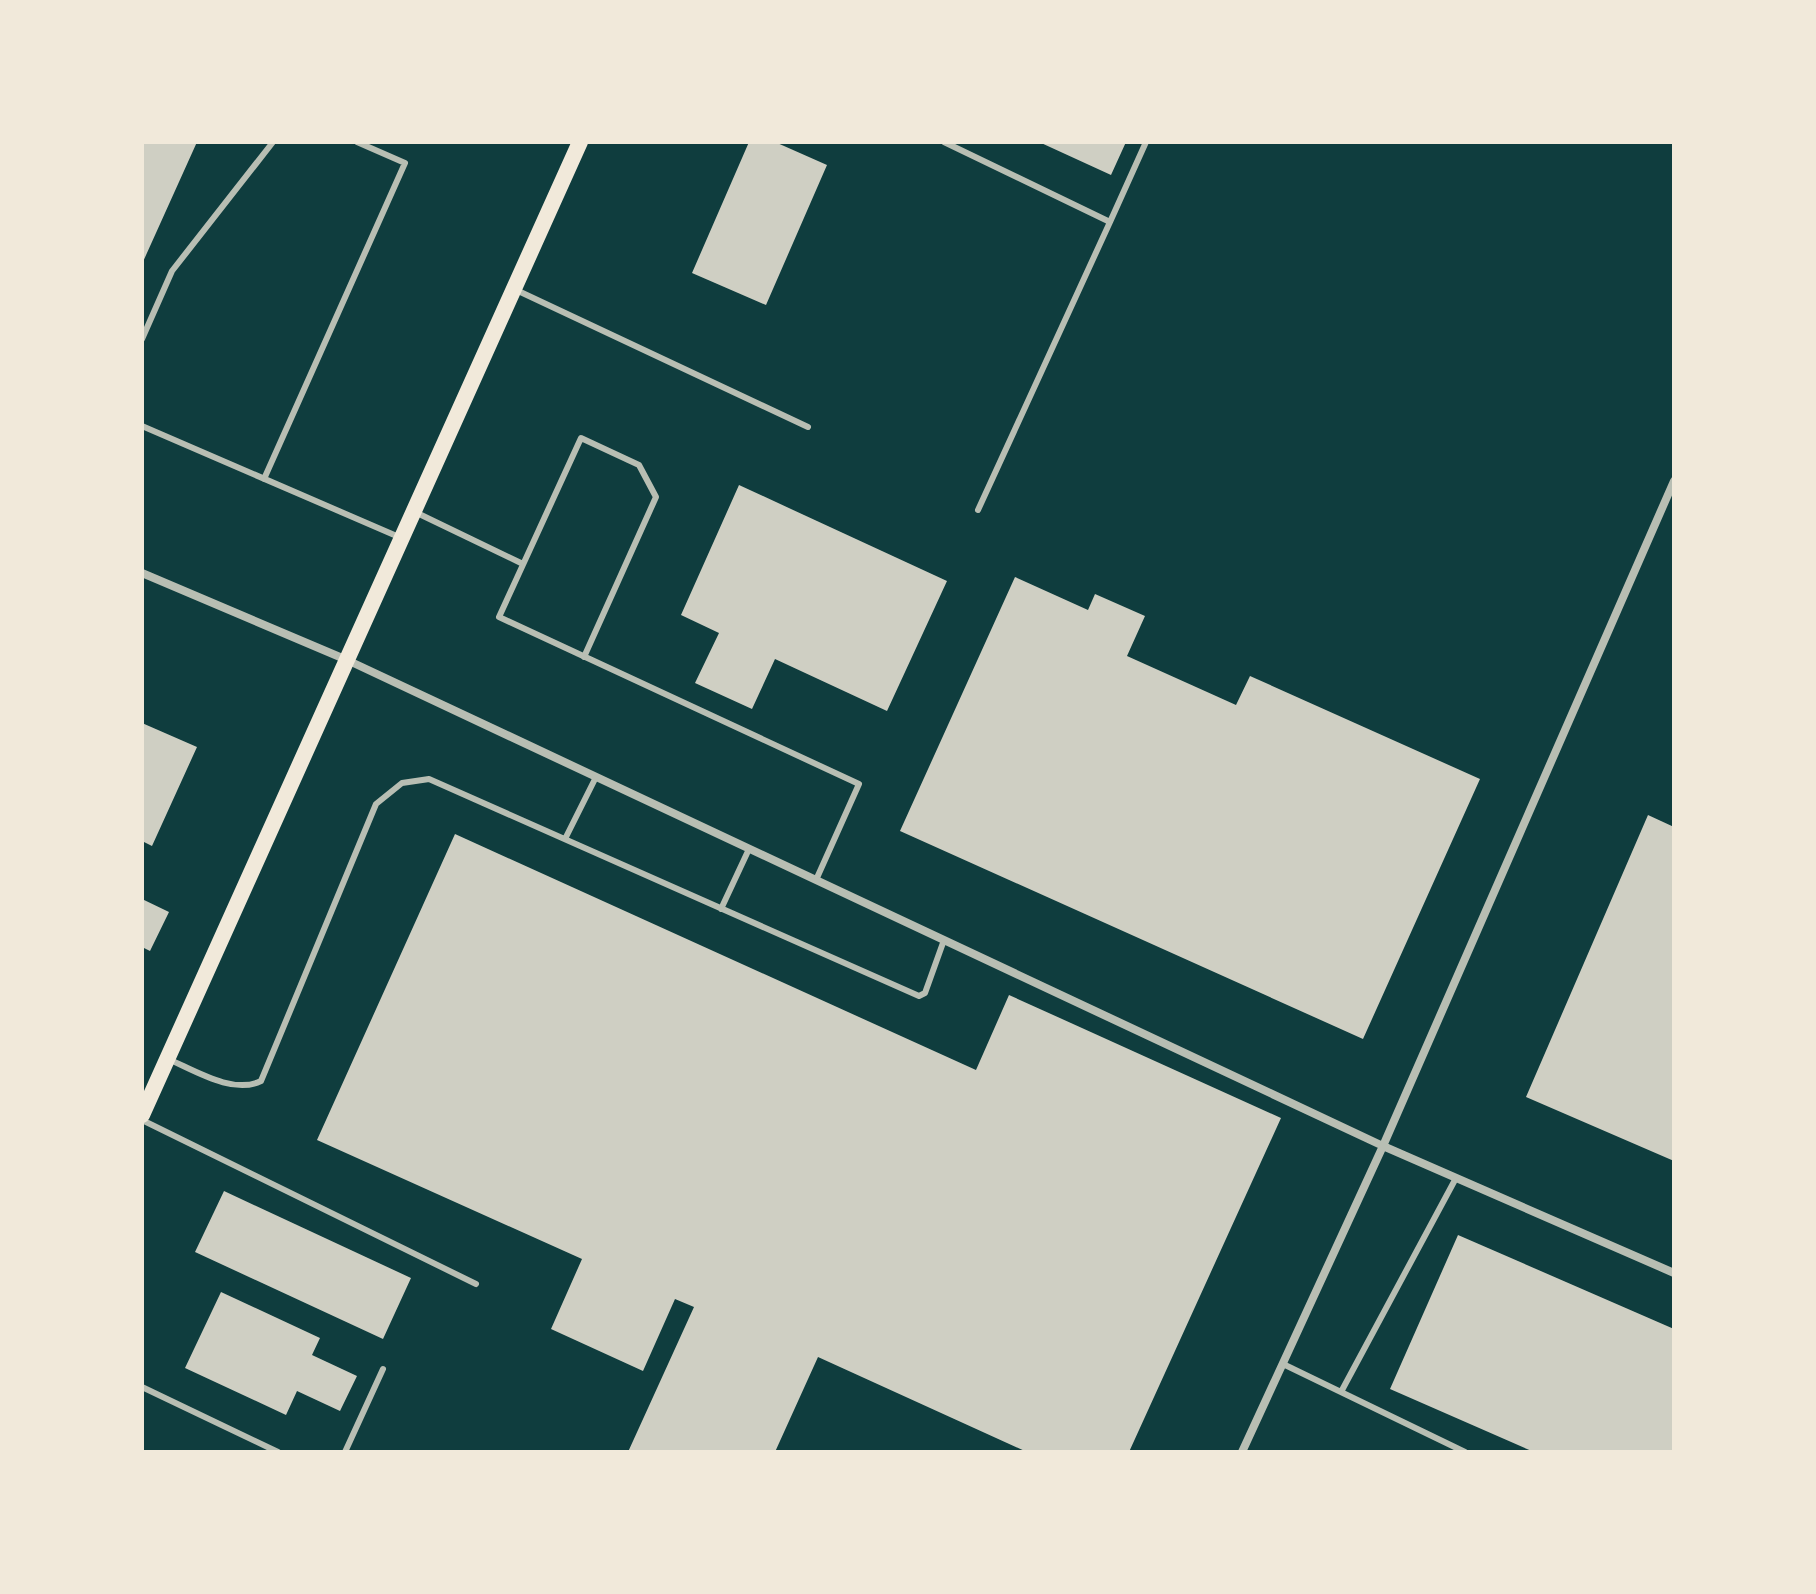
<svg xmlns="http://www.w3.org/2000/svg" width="1816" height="1594" font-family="'DM Sans',sans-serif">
<rect width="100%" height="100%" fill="#0f3d3e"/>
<!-- building -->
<path fill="#cfcfc3" d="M142 142H197L142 264Z
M749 142H775L827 165 766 305 692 273Z
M1039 142H1126L1111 175Z
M739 485 947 581 887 711 775 659 752 709 695 683 719 633 681 615Z
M1015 577 1088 610 1095 594 1145 616 1127 656 1236 705 1250 676 1480 779 1363 1039 900 831Z
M142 723 197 747 152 846 142 841Z
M1648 815 1674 827V1161L1526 1097Z
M455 834 976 1070 1009 995 1281 1118 1129 1452H1027L818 1357 775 1452H628L694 1307 675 1299 643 1371 551 1329 582 1259 317 1140Z
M142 899 169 912 150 951 142 947Z
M224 1191 411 1278 383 1339 195 1252Z
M1458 1235 1674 1329V1452H1534L1390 1389Z
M221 1292 320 1338 312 1355 357 1376 340 1411 297 1391 286 1415 185 1368Z"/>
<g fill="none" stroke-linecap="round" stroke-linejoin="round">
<!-- service -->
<path stroke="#b8beb3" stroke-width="6" d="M944 142 1110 222 1146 142
M514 289 808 427
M142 339 172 271 273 142
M142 426 399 537
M264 479 405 163 357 142
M978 510 1110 222
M415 512 523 564
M584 657 656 497 639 465 581 438 499 617 859 784 816 880
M565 839 596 777
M721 909 749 849
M168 1059C194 1070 233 1095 261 1081L376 804 402 783 429 779 919 996 925 993 944 940
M142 1120 476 1284
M1283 1364 1465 1452
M142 1387 278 1452
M1341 1392 1456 1178
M345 1452 383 1369"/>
<!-- minor -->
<path stroke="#b8beb3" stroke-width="8" d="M142 573 347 660 1383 1146 1674 1273
M1242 1452 1383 1146 1674 481"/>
<!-- secondary -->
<path stroke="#f1e9da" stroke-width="16" d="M142 1115 580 142"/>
</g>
<!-- border -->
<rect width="1816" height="1594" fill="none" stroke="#f1e9da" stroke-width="288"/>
</svg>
